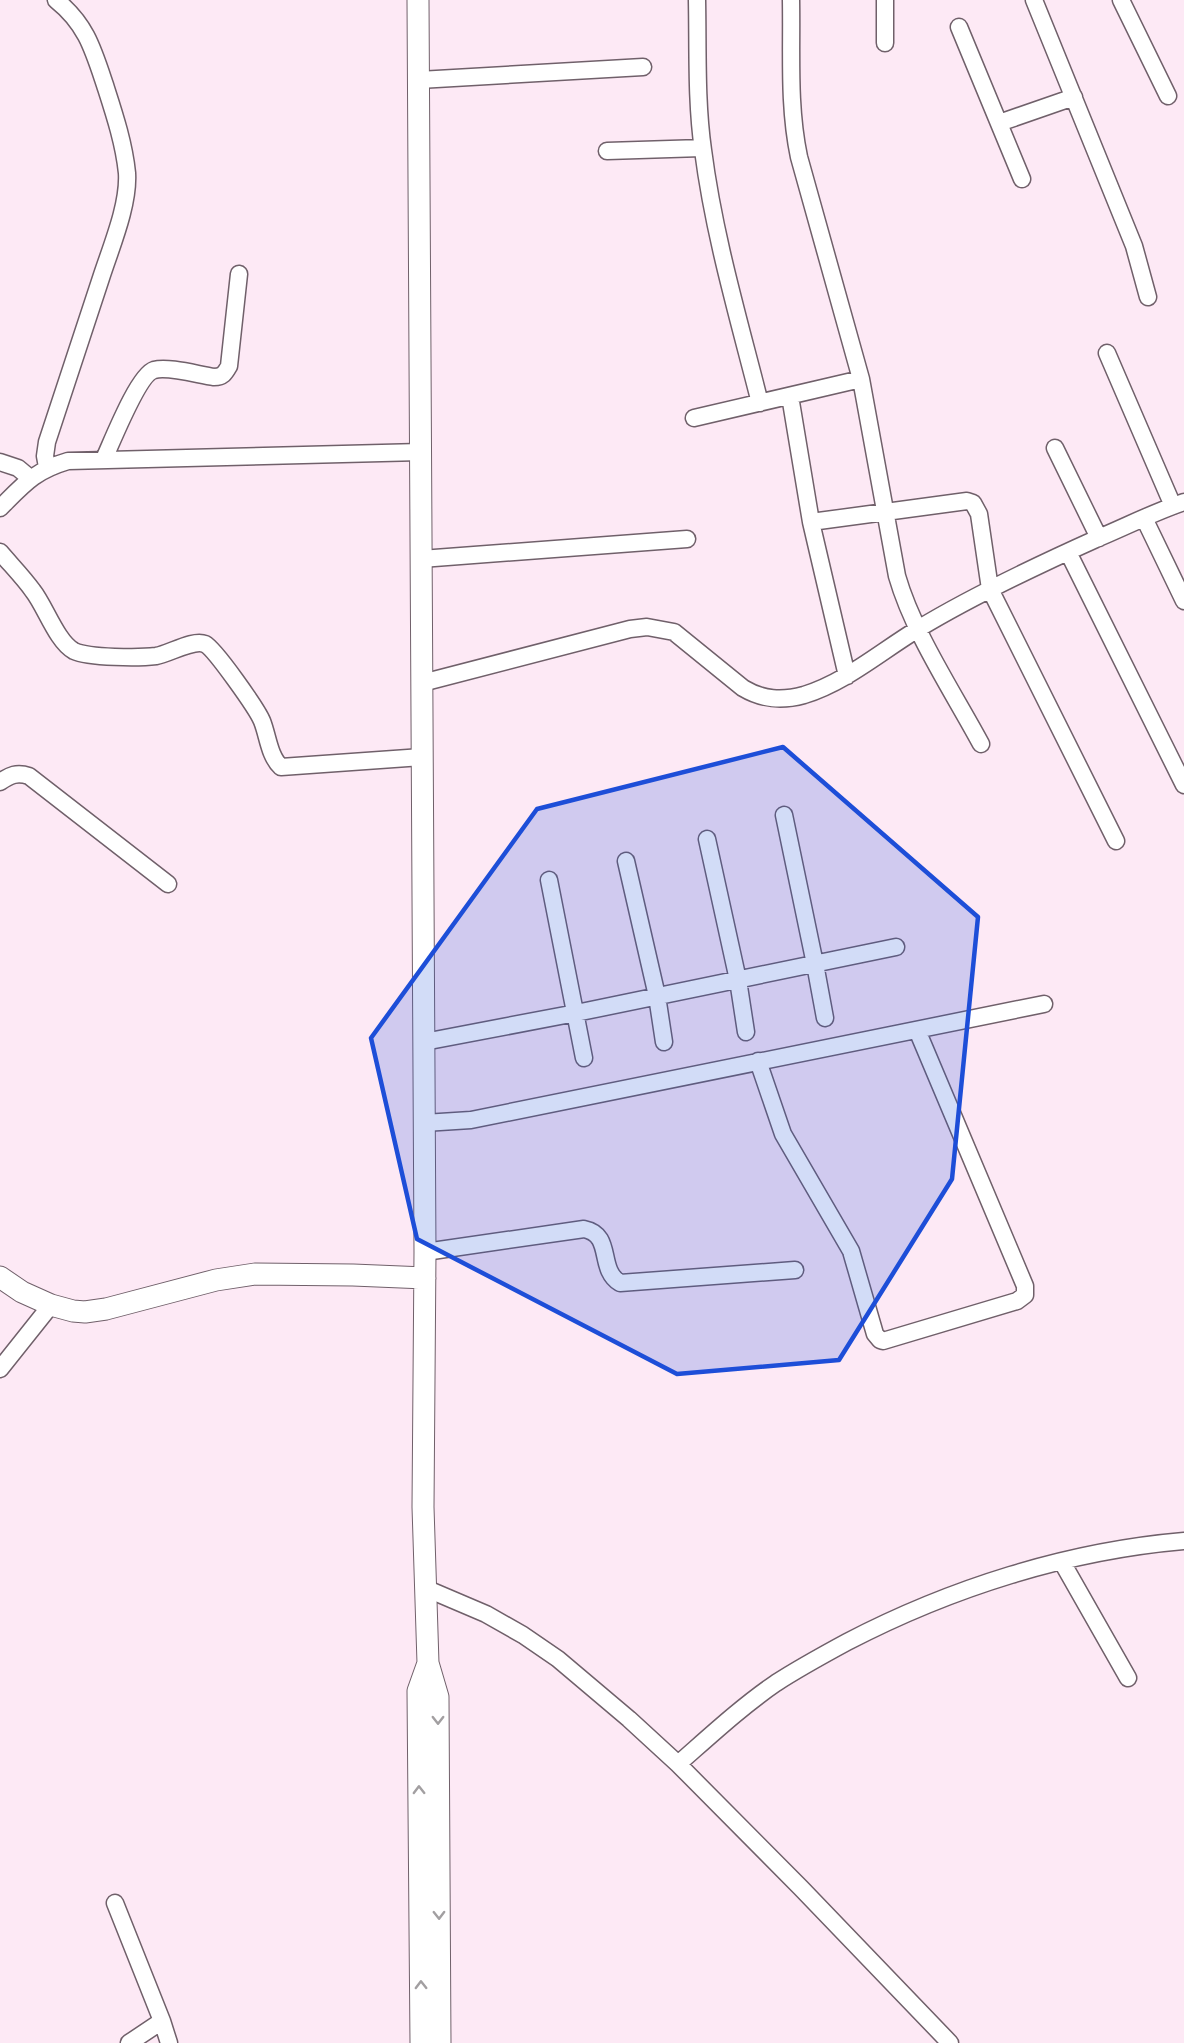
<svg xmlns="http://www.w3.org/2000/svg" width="1184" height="2043" font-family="'PT Sans Narrow',sans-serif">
<rect width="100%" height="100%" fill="#fde9f5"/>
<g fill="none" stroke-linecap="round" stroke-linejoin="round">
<defs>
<path id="minor" d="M697 0C698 50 696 101 703 150 714 236 739 320 760 403
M791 0C792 52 788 105 799 157L861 379 897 576C913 632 953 692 981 744
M885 0V43
M1034 0 1134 246 1148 297
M1121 0 1168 96
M959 27 1022 179
M419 80 643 67
M999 123 1074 97
M607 151 702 148
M1107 353 1173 506
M790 396 811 522 847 676
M694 418 861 379
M1055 448 1099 538
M104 459C112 442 138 375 154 370 169 366 199 375 214 377 223 377 225 373 229 366L239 274
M0 462 18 468 30 478
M47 467 45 456 47 442C65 388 83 333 101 278 111 247 129 205 127 173 124 143 114 113 105 85 93 49 86 24 56 0
M0 508C24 484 34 471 68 461L421 452
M1144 518 1184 601
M811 522 967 501 973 503 979 514 990 589 1116 841
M0 552C11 565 23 577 33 591 45 606 57 642 74 651 89 658 140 658 156 656 169 654 193 639 205 644 215 649 257 709 262 721 268 736 269 756 281 767L422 757
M1068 552 1184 785
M421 559 687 539
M422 683 630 629 647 627 674 632 743 688C763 700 782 701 804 695 846 682 880 652 918 629 974 595 1036 566 1096 539 1125 527 1154 512 1184 502
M0 782C10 775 17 772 29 776L168 884
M784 815 815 964 825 1018
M707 839 738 980 746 1032
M626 861 657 996 664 1042
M549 880 584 1058
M424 1042 576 1013 896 947
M758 1061 783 1134 851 1251 875 1334 880 1340 883 1341 1017 1301 1025 1295V1286L917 1030
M424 1123 471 1120 1044 1004
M425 1252 584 1229C614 1235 597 1269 620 1283L795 1270
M0 1369 51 1305
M1062 1562 1128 1678
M425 1588 486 1614 523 1635 558 1659 629 1719 678 1764 801 1888 950 2043
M678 1764C710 1736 741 1707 776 1683 799 1668 823 1655 847 1642 951 1588 1067 1551 1184 1541
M115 1903 162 2021 169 2043
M129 2043 162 2021"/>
<path id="major" d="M418 0 425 1252 423 1507 428 1663 438 1697 440 2043
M0 1277 22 1292 51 1305 73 1311 85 1312 106 1309 216 1280 255 1274 353 1275 425 1278
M421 2043 418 1691 428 1663"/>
</defs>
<!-- minor casing -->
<use href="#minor" stroke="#70606a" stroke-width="19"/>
<!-- major casing -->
<use href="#major" stroke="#70606a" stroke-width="23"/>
<!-- minor -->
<use href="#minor" stroke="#fff" stroke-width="16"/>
<!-- major -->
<use href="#major" stroke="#fff" stroke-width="21"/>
</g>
<!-- one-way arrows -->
<defs><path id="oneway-chevron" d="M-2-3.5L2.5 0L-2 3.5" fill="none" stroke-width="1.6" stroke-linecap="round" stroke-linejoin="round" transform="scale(1.5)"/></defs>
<g stroke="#a29fa1">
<use href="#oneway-chevron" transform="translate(438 1720) rotate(90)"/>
<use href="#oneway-chevron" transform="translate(419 1790) rotate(-91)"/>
<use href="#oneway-chevron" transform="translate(439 1915) rotate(89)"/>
<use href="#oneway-chevron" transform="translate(421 1985) rotate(-91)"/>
</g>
<!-- marked area -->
<path fill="#1d4ed8" fill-opacity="0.2" stroke="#1d4ed8" stroke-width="4.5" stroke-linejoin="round" d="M783 747 978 917 952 1179 839 1360 677 1374 417 1239 371 1038 537 809Z"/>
</svg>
